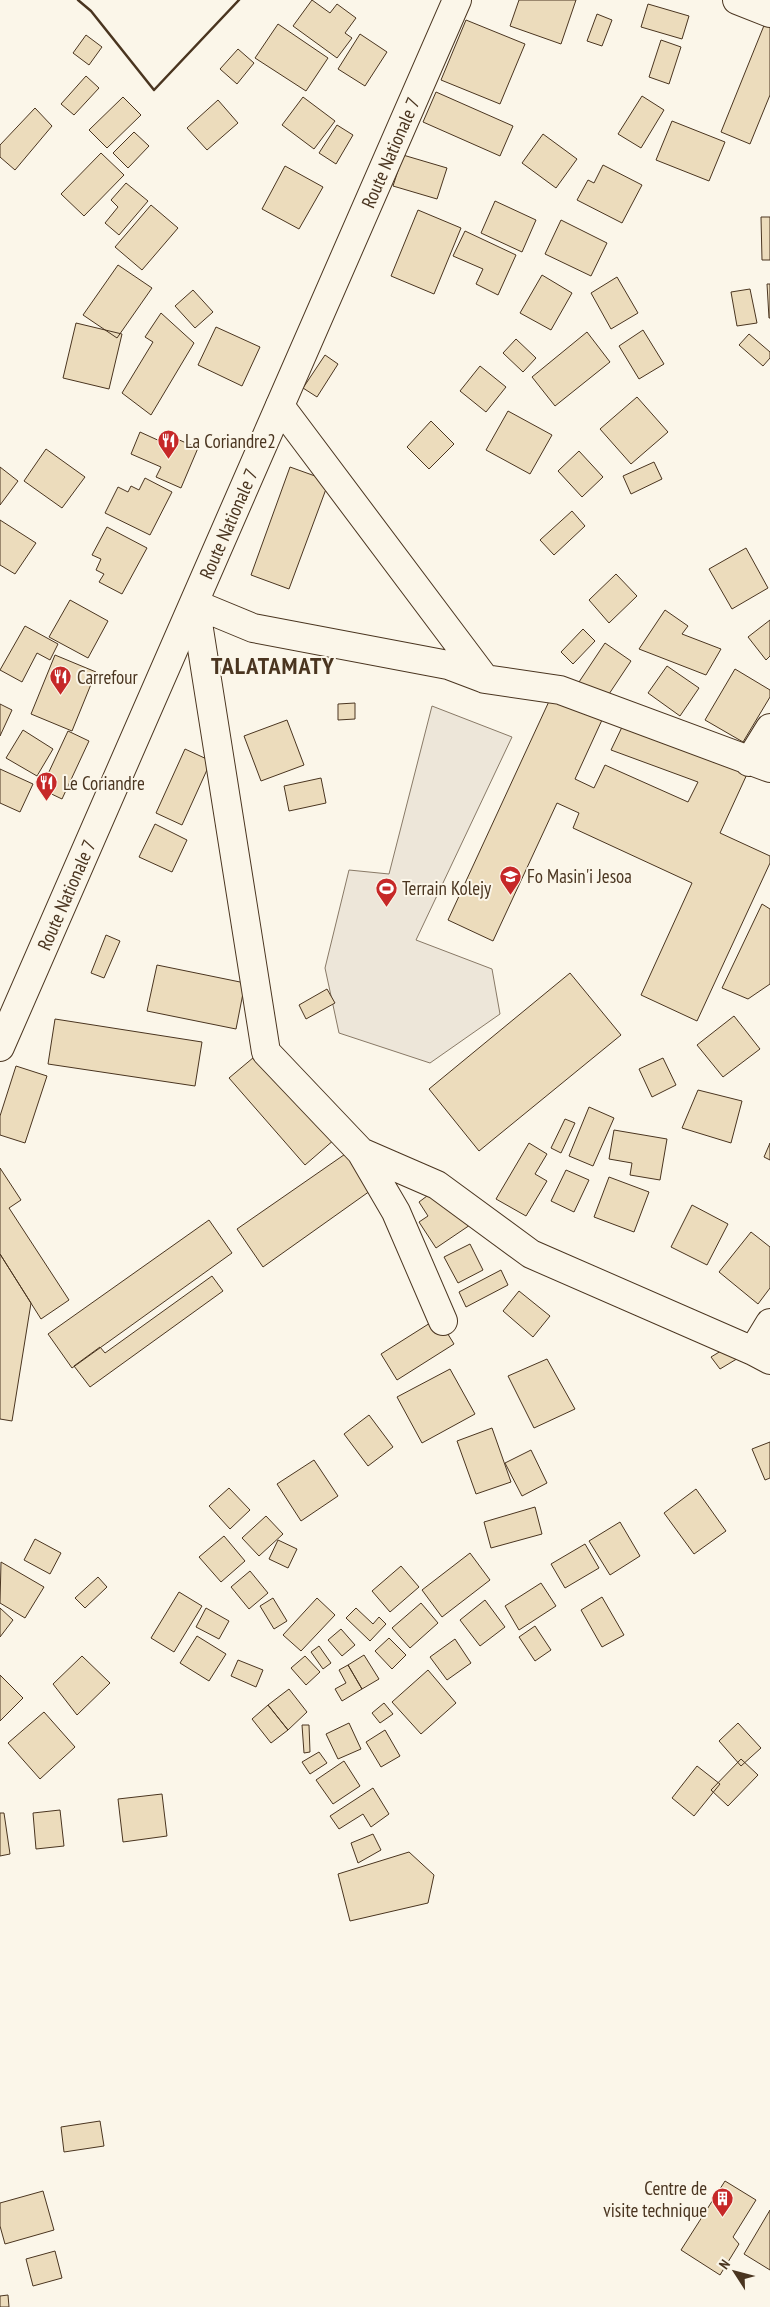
<svg xmlns="http://www.w3.org/2000/svg" width="770" height="2307" font-family="'PT Sans Narrow',sans-serif">
<rect width="100%" height="100%" fill="#fbf6e9"/>
<!-- green -->
<path fill="#ede6d9" stroke="#887966" d="M432 706 512 737 416 940 492 969 500 1014 430 1063 339 1033 325 968 349 870 389 874Z"/>
<!-- building -->
<path fill="#ecdcbc" stroke="#4a3520" d="M312 0 330 13 337 4 356 18 345 33 352 38 337 58 293 26Z
M519 0H576L561 44 510 26Z
M648 4 689 16 682 39 641 27Z
M597 14 612 20 602 46 587 41Z
M466 20 525 44 500 104 441 80Z
M765 23 770 25V95L750 144 721 132Z
M278 24 328 58 306 91 255 58Z
M360 34 387 52 365 86 338 69Z
M86 35 102 47 89 65 73 53Z
M661 40 681 47 669 84 649 77Z
M238 49 254 63 237 84 220 69Z
M86 76 99 88 74 115 61 104Z
M436 92 513 126 500 156 423 122Z
M642 96 664 110 641 148 618 134Z
M123 97 141 115 107 148 89 130Z
M303 97 335 121 314 149 282 125Z
M218 100 238 123 207 150 187 128Z
M35 108 52 126 15 170 0 157V145Z
M672 121 725 142 709 181 656 160Z
M337 125 353 135 336 164 319 153Z
M134 132 149 146 128 168 113 153Z
M543 134 577 159 556 188 522 163Z
M101 153 124 175 84 216 61 194Z
M403 155 447 168 437 199 393 186Z
M603 165 642 185 622 223 577 200 588 180 594 183Z
M285 166 323 187 299 229 262 209Z
M126 183 148 201 119 235 105 223 118 207 111 200Z
M495 201 536 220 522 252 481 233Z
M151 205 178 228 142 270 115 247Z
M418 210 461 228 434 294 391 276Z
M761 217H770V260H762Z
M561 220 607 243 591 276 545 254Z
M465 231 516 255 498 295 476 284 483 269 453 256Z
M118 265 152 288 117 338 83 315Z
M542 275 572 293 551 330 520 313Z
M617 277 638 313 611 329 591 293Z
M767 284H770V318H769Z
M750 289 757 323 737 326 731 292Z
M193 290 213 312 195 328 175 306Z
M161 313 194 343 151 415 122 393 153 342 145 337Z
M76 323 122 334 109 389 63 378Z
M216 327 260 347 242 386 198 365Z
M643 330 664 364 639 379 619 346Z
M587 332 610 362 555 406 532 377Z
M749 334 770 352V358L763 366 739 345Z
M516 339 536 358 523 372 503 353Z
M325 355 338 364 317 397 303 388Z
M480 366 506 387 486 412 460 391Z
M637 397 668 432 631 464 600 429Z
M508 411 552 435 530 474 486 450Z
M431 421 454 444 429 469 407 447Z
M140 432 173 447 177 439 198 448 181 488 156 477 161 467 131 454Z
M46 449 85 477 62 508 24 481Z
M579 451 603 477 582 497 558 471Z
M654 462 662 479 631 494 623 476Z
M0 467 18 481 0 505Z
M290 467 329 481 289 589 251 575Z
M145 478 172 492 150 535 105 513 118 487 128 492 131 486 139 490Z
M572 511 585 526 554 555 540 540Z
M0 520 36 543 15 574 0 565Z
M107 527 147 548 122 594 99 582 104 574 96 570 101 559 92 555Z
M746 548 768 588 732 609 709 569Z
M616 574 637 596 609 623 589 600Z
M70 600 108 621 88 658 49 637Z
M665 610 688 626 682 634 721 649 706 675 639 649Z
M770 620V656L766 660 748 637Z
M25 626 58 644 50 660 37 653 22 682 0 670Z
M583 629 595 641 573 664 561 652Z
M605 643 631 661 603 703 577 685Z
M55 655 96 672 72 731 31 714Z
M667 666 699 688 680 716 648 693Z
M735 669 770 690V697L743 742 705 720Z
M551 697 602 720 575 779 594 788 605 765 688 802 698 782 611 750 623 725 748 772 720 833 770 856V863L697 1021 641 995 692 883 573 828 579 813 557 803 493 941 448 920Z
M355 703V719L338 720V704Z
M0 704 12 710 0 736Z
M287 720 304 765 261 781 244 736Z
M23 730 53 749 37 776 6 758Z
M68 731 89 741 62 799 41 789Z
M185 749 211 761 182 825 156 813Z
M0 769 33 784 20 812 0 803Z
M321 778 326 803 289 811 284 786Z
M155 824 187 840 172 872 139 857Z
M762 904 770 909V984L748 999 722 988Z
M106 935 120 941 104 978 91 973Z
M157 965 245 983 236 1029 147 1011Z
M570 973 621 1035 479 1151 429 1089Z
M327 989 335 1003 306 1019 299 1005Z
M734 1016 760 1049 723 1077 697 1045Z
M55 1019 202 1042 195 1086 48 1064Z
M260 1052 335 1139 305 1165 229 1078Z
M663 1058 676 1085 652 1097 639 1069Z
M16 1066 47 1076 25 1143 0 1135V1116Z
M698 1090 742 1101 731 1143 682 1128Z
M589 1107 614 1118 593 1166 569 1156Z
M565 1119 575 1123 561 1153 551 1148Z
M614 1130 667 1139 660 1180 630 1175 632 1163 609 1159Z
M529 1143 547 1154 535 1174 547 1181 526 1216 496 1199Z
M770 1143V1160L764 1157Z
M351 1150 377 1186 263 1267 237 1229Z
M0 1168 21 1200 9 1208 69 1300 41 1319 0 1254Z
M566 1170 589 1180 574 1212 551 1201Z
M609 1177 649 1192 634 1232 594 1217Z
M435 1190 470 1225 436 1248 419 1222 428 1216 419 1202Z
M692 1205 728 1224 707 1265 671 1247Z
M209 1220 232 1253 72 1368 48 1334Z
M751 1232 770 1247V1288L758 1304 719 1272Z
M470 1244 483 1270 458 1283 444 1257Z
M0 1254 31 1303 12 1421 0 1419Z
M501 1270 508 1285 466 1307 459 1292Z
M212 1276 223 1291 90 1387 74 1366 100 1347 105 1353Z
M519 1291 550 1316 533 1337 503 1311Z
M438 1318 454 1344 397 1380 381 1354Z
M731 1345 740 1357 720 1369 711 1357Z
M547 1359 575 1409 534 1428 508 1376Z
M450 1369 475 1414 422 1443 397 1397Z
M369 1415 393 1447 368 1466 344 1434Z
M492 1428 511 1482 476 1494 457 1441Z
M770 1442V1478L765 1480 752 1449Z
M531 1450 547 1483 522 1496 505 1463Z
M314 1460 338 1496 301 1521 277 1484Z
M229 1488 250 1510 230 1529 209 1506Z
M696 1489 726 1531 694 1554 664 1513Z
M535 1507 542 1534 491 1548 484 1522Z
M266 1516 283 1534 259 1556 242 1538Z
M620 1522 640 1556 610 1575 589 1541Z
M224 1536 245 1561 221 1582 199 1557Z
M35 1539 61 1553 50 1574 24 1560Z
M278 1540 297 1549 288 1568 269 1559Z
M585 1544 599 1568 565 1588 551 1564Z
M470 1553 490 1580 442 1617 422 1590Z
M1 1562 44 1587 25 1618 0 1603Z
M401 1566 419 1587 390 1612 372 1591Z
M250 1571 268 1593 249 1609 231 1587Z
M98 1577 107 1587 85 1608 75 1598Z
M541 1583 556 1606 519 1630 505 1606Z
M179 1592 202 1606 174 1652 151 1638Z
M602 1597 624 1635 602 1647 581 1610Z
M273 1598 287 1621 274 1629 260 1606Z
M317 1598 335 1615 301 1651 283 1635Z
M485 1600 505 1627 480 1646 460 1620Z
M421 1603 438 1623 410 1648 392 1628Z
M0 1608 13 1620 0 1637Z
M206 1608 229 1621 219 1639 196 1627Z
M356 1608 373 1624 379 1617 386 1624 370 1641 346 1618Z
M535 1626 551 1650 535 1661 519 1637Z
M341 1629 355 1645 342 1656 328 1640Z
M197 1636 226 1654 209 1681 180 1663Z
M389 1638 406 1655 392 1669 375 1651Z
M455 1639 471 1663 447 1680 430 1657Z
M319 1646 331 1663 323 1669 311 1652Z
M364 1655 379 1679 362 1689 348 1665Z
M82 1656 110 1683 77 1715 53 1684Z
M305 1656 320 1672 306 1685 291 1668Z
M238 1660 263 1670 256 1687 231 1676Z
M348 1665 362 1689 342 1701 335 1689 346 1683 339 1670Z
M428 1670 456 1703 421 1734 392 1702Z
M0 1675 23 1698 0 1721Z
M289 1689 307 1712 288 1730 268 1705Z
M384 1703 393 1714 380 1723 372 1713Z
M268 1705 288 1730 271 1743 252 1719Z
M44 1712 75 1747 40 1779 8 1743Z
M349 1723 361 1749 338 1759 326 1734Z
M738 1723 761 1748 741 1766 719 1741Z
M302 1725H309L310 1752 304 1753Z
M385 1730 400 1756 381 1767 366 1742Z
M319 1752 327 1763 310 1774 302 1762Z
M741 1759 758 1775 728 1806 711 1790Z
M344 1761 360 1786 333 1804 316 1780Z
M697 1766 720 1784 694 1816 672 1798Z
M373 1788 389 1814 371 1827 363 1814 339 1829 330 1816Z
M162 1794 167 1836 123 1842 118 1799Z
M60 1810 64 1846 36 1849 33 1813Z
M0 1813H4L10 1854 0 1856Z
M373 1834 381 1850 358 1863 351 1843Z
M409 1852 434 1875 428 1903 350 1921 338 1874Z
M100 2121 104 2146 64 2152 61 2127Z
M725 2181 756 2200 733 2237 739 2244 720 2275 681 2250Z
M43 2191 54 2230 5 2244 0 2226V2203Z
M770 2210V2270L744 2254Z
M55 2251 62 2278 33 2286 26 2259Z
M8 2295 9 2307H0V2296Z"/>
<g fill="none" stroke-linecap="round" stroke-linejoin="round">
<defs>
<path id="minor" d="M737 0 770 13
M280 406 485 679
M195 604 266 1052 361 1152 437 1185 531 1254 753 1351 770 1360
M195 604 253 628 448 665 485 679 560 690 770 768
M749 762 770 728
M361 1152 396 1212 443 1321
M753 1351 770 1323"/>
<g id="major">
<path id="s1" d="M0 1047 457 0"/>
</g>
</defs>
<!-- minor casing -->
<use href="#minor" stroke="#4a3520" stroke-width="30"/>
<!-- major casing -->
<use href="#major" stroke="#4a3520" stroke-width="30"/>
<!-- minor -->
<use href="#minor" stroke="#fbf6e9" stroke-width="28"/>
<!-- major -->
<use href="#major" stroke="#fbf6e9" stroke-width="28"/>
<!-- wall -->
<path stroke="#4a3520" stroke-width="2.5" d="M78 0 91 11 154 90 239 0"/>
</g>
<!-- icons -->
<defs>
<symbol id="restaurant-pin" viewBox="-11 -11 22 30"><path d="M0 17L-7.5 6A9.5 9.5 0 1 1 7.5 6Z" fill="#c62828" stroke="#fbf6e9"/><path d="M-5-6h1v4h1v-4h1v4h1v-4h1v5L-1.5 .5V6h-2V.5L-5-1ZM5-6V6H3V1.5H1.5Q1.5-4 5-6Z" fill="#fff"/></symbol>
<symbol id="school-pin" viewBox="-11 -11 22 30"><path d="M0 17L-7.5 6A9.5 9.5 0 1 1 7.5 6Z" fill="#c62828" stroke="#fbf6e9"/><path d="M0-5L7-2L0 1L-7-2ZM-4 1L0 2.5L4 1V4Q0 6-4 4Z" fill="#fff"/></symbol>
<symbol id="stadium-pin" viewBox="-11 -11 22 30"><path d="M0 17L-7.5 6A9.5 9.5 0 1 1 7.5 6Z" fill="#c62828" stroke="#fbf6e9"/><path d="M0-5a6.5 5 0 1 0 0 10a6.5 5 0 1 0 0-10ZM-3.5-1.8h7v3.6h-7Z" fill="#fff"/></symbol>
<symbol id="building-pin" viewBox="-11 -11 22 30"><path d="M0 17L-7.5 6A9.5 9.5 0 1 1 7.5 6Z" fill="#c62828" stroke="#fbf6e9"/><path d="M-4-6H4V6H1V3H-1V6H-4ZM-2.5-4.3h1.7v1.8h-1.7ZM.8-4.3h1.7v1.8H.8ZM-2.5-1h1.7V.8h-1.7ZM.8-1h1.7V.8H.8Z" fill="#fff"/></symbol>
</defs>
<g fill-rule="evenodd">
<use href="#restaurant-pin" x="156" y="428" width="25" height="34"/>
<use href="#restaurant-pin" x="48" y="664" width="25" height="34"/>
<use href="#restaurant-pin" x="34" y="770" width="25" height="34"/>
<use href="#school-pin" x="498" y="864" width="25" height="34"/>
<use href="#stadium-pin" x="374" y="876" width="25" height="34"/>
<use href="#building-pin" x="710" y="2186" width="25" height="34"/>
</g>
<g text-anchor="middle" dominant-baseline="central" stroke-width="4" stroke-linejoin="round" paint-order="stroke">
<!-- street labels -->
<g font-size="19" fill="#4a3520" stroke="#fbf6e9">
<text stroke="none"><textPath href="#s1" startOffset="976">Route Nationale 7</textPath></text>
<text stroke="none"><textPath href="#s1" startOffset="571">Route Nationale 7</textPath></text>
<text stroke="none"><textPath href="#s1" startOffset="166">Route Nationale 7</textPath></text>
</g>
<!-- poi labels -->
<g font-size="19" fill="#4a3520" stroke="#fbf6e9" text-anchor="start">
<text x="185" y="441">La Coriandre2</text>
<text x="77" y="677">Carrefour</text>
<text x="63" y="783">Le Coriandre</text>
<text x="527" y="876">Fo Masin'i Jesoa</text>
<text x="402" y="888">Terrain Kolejy</text>
<text x="707" y="2188" text-anchor="end">Centre de<tspan x="707" dy="22">visite technique</tspan></text>
</g>
<!-- district labels -->
<g font-size="24" font-weight="bold" letter-spacing="1" fill="#4a3520" stroke="#fbf6e9">
<text x="273" y="665">TALATAMATY</text>
</g>
</g>
<!-- north arrow -->
<g transform="translate(735 2272) rotate(306)" stroke="#fbf6e9" stroke-width="4" paint-order="stroke">
<path d="M0-4L9 19L0 12L-9 19Z" fill="#4a3520"/>
<text y="-8" font-size="14" font-weight="bold" text-anchor="middle" fill="#4a3520">N</text>
</g>
</svg>
